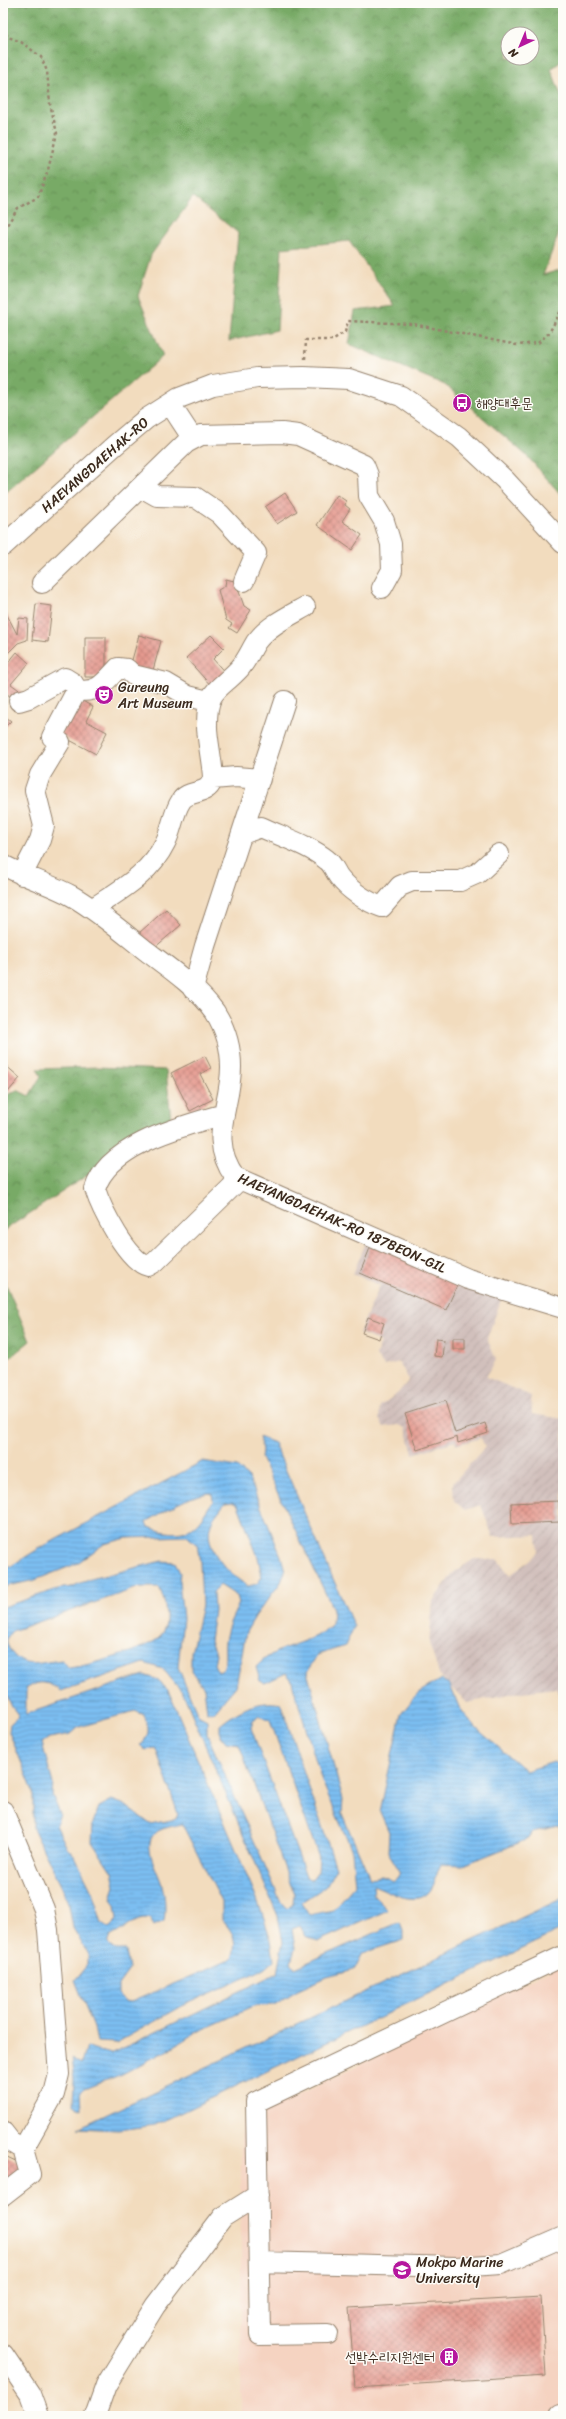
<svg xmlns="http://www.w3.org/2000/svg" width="566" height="2419" font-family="Sriracha,'Poor Story',sans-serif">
<defs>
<pattern id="industrial-furrows" width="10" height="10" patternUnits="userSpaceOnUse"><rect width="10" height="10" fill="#d1c0bc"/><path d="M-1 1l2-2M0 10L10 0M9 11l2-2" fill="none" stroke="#b4a5a1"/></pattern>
<pattern id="forest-crowns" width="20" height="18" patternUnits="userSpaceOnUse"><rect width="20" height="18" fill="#78aa66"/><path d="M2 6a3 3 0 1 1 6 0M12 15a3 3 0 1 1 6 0" fill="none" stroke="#648b53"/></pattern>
<pattern id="water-rules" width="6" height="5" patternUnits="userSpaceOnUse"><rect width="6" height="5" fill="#7cbef1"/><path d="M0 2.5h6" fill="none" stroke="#6ca3ce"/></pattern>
<pattern id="building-cross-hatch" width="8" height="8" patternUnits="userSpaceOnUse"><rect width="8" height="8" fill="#e59a8f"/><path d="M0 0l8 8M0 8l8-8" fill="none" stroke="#bb7e74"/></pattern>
</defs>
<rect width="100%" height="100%" fill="#fdfcf7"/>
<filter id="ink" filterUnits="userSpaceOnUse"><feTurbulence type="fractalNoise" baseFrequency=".025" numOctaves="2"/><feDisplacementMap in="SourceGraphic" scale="8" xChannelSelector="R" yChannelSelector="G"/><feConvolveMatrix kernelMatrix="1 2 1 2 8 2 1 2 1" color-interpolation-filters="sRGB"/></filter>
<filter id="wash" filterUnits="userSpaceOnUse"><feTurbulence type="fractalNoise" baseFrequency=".012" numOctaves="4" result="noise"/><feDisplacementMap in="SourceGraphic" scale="16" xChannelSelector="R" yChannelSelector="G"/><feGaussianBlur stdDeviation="0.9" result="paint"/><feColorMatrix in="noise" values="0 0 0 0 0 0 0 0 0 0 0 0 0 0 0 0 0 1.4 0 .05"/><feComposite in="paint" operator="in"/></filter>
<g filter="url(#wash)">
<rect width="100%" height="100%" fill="#f2dcbe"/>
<!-- built -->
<path fill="#f5d3c1" d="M563 1964V2416H241V2123Z"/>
<!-- industrial -->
<path fill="url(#industrial-furrows)" d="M367 1240 502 1297 487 1338 496 1360 486 1377 531 1396 532 1414 563 1419V1705L556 1688 514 1693 467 1703 439 1674 429 1643 433 1601 453 1573 474 1559H497L510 1575 530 1561 538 1552 537 1535 493 1537 481 1505 465 1510 454 1501 453 1483 485 1447 481 1438 456 1445 455 1441 413 1454 406 1428 399 1425 384 1427 379 1419 380 1406 398 1393 409 1380 399 1362 384 1366 376 1356 381 1342 359 1333 380 1285 353 1274Z"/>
<!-- forest -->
<path fill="url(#forest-crowns)" stroke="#5a6a42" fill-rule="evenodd" d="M3 3H563V60L551 69 563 100V222L543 275 563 269V497L527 456 445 385 349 344 355 311 395 306 349 241 282 248 277 330 229 341 238 233 193 197 151 255 138 296 163 356 3 495ZM508 34H532V58H508Z
M98 1067 166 1070 171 1120 3 1231V1093L7 1095 17 1090 29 1096 41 1076 37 1069Z
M3 1277 30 1341 7 1360 3 1350Z"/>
<!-- water -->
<path fill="url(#water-rules)" stroke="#5c7488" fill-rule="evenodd" d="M259 1437 274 1443 354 1627 345 1646 317 1655 307 1672 343 1799 342 1814 370 1878 382 1876 394 1881 401 1873 388 1852 389 1832 380 1812 401 1714 418 1693 441 1679 450 1685 459 1707 476 1728 526 1771 554 1762 563 1770V1825L532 1832 526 1840 463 1865 441 1864C437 1872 434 1885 428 1892 414 1908 388 1890 373 1885L374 1896 388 1910 319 1941 307 1938 300 1926 292 1929 295 1949 291 1962 295 1968 400 1922 403 1931V1940L363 1953 354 1970 327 1977 296 1991 274 2005 255 2006 195 2033 168 2050 122 2074 84 2089 80 2093 81 2108 73 2105 74 2080 71 2058 81 2064 86 2047 111 2054 277 1973 283 1942 278 1916 183 1693 163 1669 144 1663 61 1691C48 1682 40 1679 26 1689V1714L144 1675 156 1679 168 1690 257 1899 271 1940 274 1960 264 1969 186 2004 116 2043 97 2042 94 2028 75 1980 88 1964V1954L73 1928 68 1900 33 1828V1791L9 1732 10 1724 19 1716 12 1707 3 1687V1607L58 1589 71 1587 91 1579 162 1561 175 1562 180 1573 179 1582 183 1618 178 1667 198 1715 207 1720V1734L281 1902 287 1909 293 1904 294 1894 239 1744 226 1742 220 1735V1725C237 1711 258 1699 281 1704L336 1868 326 1886 301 1903 309 1915 333 1910 355 1885 352 1851 322 1781 291 1679 286 1673 265 1683 260 1681 256 1667C279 1642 311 1646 332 1624L333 1609 261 1458 262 1450ZM140 1587H159C165 1599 171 1626 160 1637 148 1649 88 1666 69 1668L62 1660C40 1662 23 1671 10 1650 5 1642 6 1637 12 1631ZM135 1711 144 1715C149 1728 151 1734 140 1745L145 1750 156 1749 178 1814 176 1819 150 1824 125 1805 112 1800 99 1807 93 1823 92 1842 112 1872 115 1886 111 1898 115 1906 117 1920 109 1928 102 1923 92 1891 75 1857 67 1848 56 1825 60 1814 52 1795 53 1784 42 1743 49 1738 71 1734 79 1727ZM259 1716 270 1720 319 1858 318 1872 312 1880 306 1876 251 1728 253 1720ZM182 1824 222 1902V1920C235 1934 237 1941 232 1959L131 2002 125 2001 118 1994V1985L129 1970 126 1950H116L108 1944 111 1936C124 1931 136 1914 150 1919L154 1926 164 1921C166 1908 165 1897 162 1885 158 1870 139 1842 158 1831 165 1827 175 1826 182 1824Z
M203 1461 237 1467 249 1478 281 1556 285 1571 281 1582 256 1615 246 1632 236 1686 214 1712H207L204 1688 191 1670V1653L202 1605 200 1562 197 1545 187 1536 127 1538 104 1544 76 1564 35 1580 3 1587V1571L40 1548ZM212 1493 213 1501C207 1509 201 1521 193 1527 181 1537 160 1532 147 1526L146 1522C166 1511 189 1494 212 1493ZM232 1502 238 1505 258 1557 262 1577 257 1584 248 1586C229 1575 200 1546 212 1521 215 1515 221 1509 225 1503ZM220 1585 237 1596 239 1603C235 1613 228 1624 226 1636 223 1647 227 1660 223 1670L218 1672 214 1664 216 1654 210 1641 214 1610 213 1592Z
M563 1898V1929L155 2125 118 2130 78 2128Z"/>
<g id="blocks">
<!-- building -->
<path fill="url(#building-cross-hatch)" d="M285 493 297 511 277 524 265 507Z
M337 495 346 501 345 505 350 509 342 521 362 535 352 550 317 525Z
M226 579 238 582 237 586 244 606 251 610 237 633 229 628 232 624 226 620 218 590 225 586Z
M36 604 52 606 48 642 32 640Z
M6 613 17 634 19 618 28 619 27 640 18 643 6 655 3 648V614Z
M139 635 161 641 152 674 130 667Z
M211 635 224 648 213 659 227 675 213 688 186 658Z
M85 637H106V674L101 677H85Z
M17 652 29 663 11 684 22 692 15 701 3 690V669Z
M79 699 93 707 86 721 107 732 96 754 60 735Z
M6 717 11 721 3 729V720Z
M166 909 181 925 153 949 139 933Z
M205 1056 211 1068 200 1074 213 1099 190 1111 171 1073Z
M3 1063 20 1078 8 1092 3 1088Z
M372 1243 459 1281 446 1310 360 1273Z
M368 1317 384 1323 379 1339 362 1333Z
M453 1338H465V1349H453Z
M436 1339 444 1340 442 1357 434 1356Z
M445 1401 455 1433 485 1423 488 1433 458 1443 457 1437 417 1450 405 1414Z
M559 1501 560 1522 512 1524 511 1503Z
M5 2156 22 2164 10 2188 3 2184V2160Z
M541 2297 546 2376 355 2388 349 2308Z"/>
</g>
</g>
<g filter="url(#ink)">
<use href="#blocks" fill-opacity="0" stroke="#96836e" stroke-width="1"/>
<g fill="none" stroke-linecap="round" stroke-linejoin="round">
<defs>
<path id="minor" d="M170 404 193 439
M141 487 157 496 195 497 220 514 256 553 244 581
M3 546 114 446 146 419 179 398 213 385 257 378 304 377 349 379 401 396 459 437 505 480 563 543
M42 583 186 443 201 435 282 433 298 435 364 465 368 475 369 496 384 521 391 544 392 570 382 588
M19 701 29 698 65 678 73 683 77 690C97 694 105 682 118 668L127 669 133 675 166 683 188 696 208 701
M213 779 236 777 260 779
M242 834 261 827C282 837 309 845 327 860 333 864 335 872 339 877 349 890 367 902 382 907L400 886 412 881H460L478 873 499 854
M3 865C25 877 52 885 72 896 98 911 121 931 145 950 169 968 197 987 215 1012 225 1028 231 1047 231 1067 231 1108 207 1138 235 1177L468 1279 563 1308
M22 875 40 840 44 826 35 790 40 775 60 742 52 737 77 690
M92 909C120 890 150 874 165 843 172 830 173 813 181 801 188 789 207 796 212 781 215 774 206 736 207 724 207 688 219 691 240 668 247 660 251 650 256 642 268 626 287 617 305 607
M193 989 205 946 285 701
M224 1114C184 1126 108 1144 95 1189 101 1208 128 1262 148 1266L155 1262 240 1179
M3 1811 44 1909 48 1930 57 2048 59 2074 54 2094 23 2149
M3 2132 10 2141 23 2149 30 2174 3 2195
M259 2262 456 2267 501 2264 563 2237
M328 2334 260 2335 256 2102 563 1956
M3 2354 30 2394 38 2416
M95 2416 106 2385 155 2306 223 2217 258 2195"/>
<path id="major" d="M561 2416H563"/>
</defs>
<!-- minor casing -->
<use href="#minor" stroke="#96836e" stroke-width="22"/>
<!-- major casing -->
<use href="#major" stroke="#96836e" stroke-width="24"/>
<!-- path -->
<path stroke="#96836e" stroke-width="2.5" stroke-dasharray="3 3" stroke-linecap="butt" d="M3 28 8 37 21 42 41 57 47 71 50 104 57 133 48 170 38 197 18 208 5 228 6 251 3 254
M305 359 306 340H332L345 332 348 321 413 324 517 345 538 343 549 333 563 307"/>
<!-- minor -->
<use href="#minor" stroke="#fff" stroke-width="20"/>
<!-- major -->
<use href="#major" stroke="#fff" stroke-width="22"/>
</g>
</g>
<!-- icons -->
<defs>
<symbol id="bus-disc" viewBox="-11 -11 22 22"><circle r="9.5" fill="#b5179e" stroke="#fdfcf7"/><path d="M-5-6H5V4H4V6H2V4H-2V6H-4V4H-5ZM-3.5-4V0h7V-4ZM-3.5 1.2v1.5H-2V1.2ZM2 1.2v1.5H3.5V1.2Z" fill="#fff"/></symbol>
<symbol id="theatre-disc" viewBox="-11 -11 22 22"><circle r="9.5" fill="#b5179e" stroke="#fdfcf7"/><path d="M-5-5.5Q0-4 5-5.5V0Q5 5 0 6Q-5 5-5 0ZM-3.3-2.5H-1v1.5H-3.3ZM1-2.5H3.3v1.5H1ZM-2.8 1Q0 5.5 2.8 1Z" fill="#fff"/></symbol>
<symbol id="university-disc" viewBox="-11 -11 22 22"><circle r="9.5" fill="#b5179e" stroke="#fdfcf7"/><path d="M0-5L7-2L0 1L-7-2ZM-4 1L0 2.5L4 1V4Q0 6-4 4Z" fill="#fff"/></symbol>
<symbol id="building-disc" viewBox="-11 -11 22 22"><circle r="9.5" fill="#b5179e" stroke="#fdfcf7"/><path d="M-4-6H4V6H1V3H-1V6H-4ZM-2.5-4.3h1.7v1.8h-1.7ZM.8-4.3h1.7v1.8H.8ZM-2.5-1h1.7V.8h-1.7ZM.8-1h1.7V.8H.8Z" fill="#fff"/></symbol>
</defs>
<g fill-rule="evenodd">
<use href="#bus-disc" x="451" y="392" width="22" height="22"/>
<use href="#theatre-disc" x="93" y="684" width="22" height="22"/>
<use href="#university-disc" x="391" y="2259" width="22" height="22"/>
<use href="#building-disc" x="438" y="2346" width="22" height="22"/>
</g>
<g text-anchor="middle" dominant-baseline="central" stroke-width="3" stroke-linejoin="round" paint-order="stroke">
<!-- poi labels -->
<g font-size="14" fill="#3b2a1e" stroke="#fdfcf7" text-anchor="start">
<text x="476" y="403">해양대후문</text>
<text x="118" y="687">Gureung<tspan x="118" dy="16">Art Museum</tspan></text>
<text x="416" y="2262">Mokpo Marine<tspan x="416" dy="16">University</tspan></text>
<text x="435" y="2357" text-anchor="end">선박수리지원센터</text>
</g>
<!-- street labels -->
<g font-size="14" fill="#3b2a1e" stroke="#fdfcf7">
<text transform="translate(95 465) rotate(-41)">HAEYANGDAEHAK-RO</text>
<text transform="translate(342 1223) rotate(24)">HAEYANGDAEHAK-RO 187BEON-GIL</text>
</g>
</g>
<!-- margin -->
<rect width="566" height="2419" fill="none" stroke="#fdfcf7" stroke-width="16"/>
<!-- north arrow -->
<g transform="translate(520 46) rotate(224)"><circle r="19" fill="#fdfcf7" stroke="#afa8a0"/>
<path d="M0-3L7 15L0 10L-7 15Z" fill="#b5179e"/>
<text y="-6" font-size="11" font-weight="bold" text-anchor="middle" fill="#3b2a1e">N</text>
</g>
</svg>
